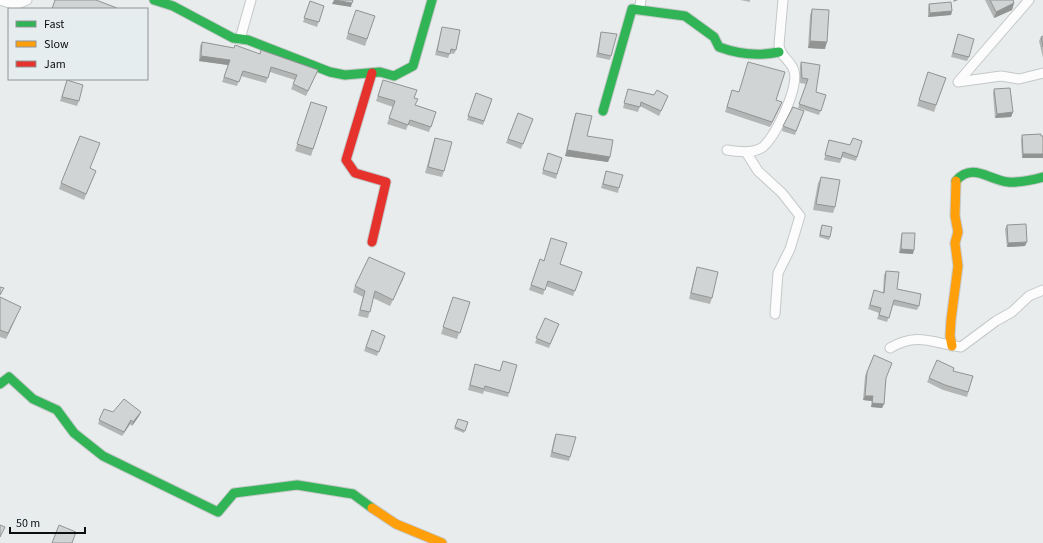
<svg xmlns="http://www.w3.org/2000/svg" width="1043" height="543" font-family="'Source Sans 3',sans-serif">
<rect width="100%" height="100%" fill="#e8eced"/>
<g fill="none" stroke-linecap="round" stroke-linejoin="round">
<defs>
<path id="street" d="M0 0 15 5 27 0
M639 10 641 0
M240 39 251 0
M958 82 1029 0
M958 82 1001 76 1019 79 1043 73
M727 150C738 152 753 154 763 147 776 135 799 88 794 71 791 60 780 57 779 45L783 0
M746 152 758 171 782 193 800 216 790 249 778 273 775 314
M890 348C918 332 932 343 961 347L996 321 1012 312 1029 296 1043 290"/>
<path id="fast" d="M154 0 173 6 233 38 248 40 330 72 345 75 380 72 394 76 413 66 432 0
M603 111 632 9 685 16 714 37 719 47C738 54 760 56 779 52
M956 181C972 162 989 180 1008 182 1020 183 1032 180 1043 177
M0 384 9 377 33 399 57 410 74 433 103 456 218 512 234 493 297 485 353 494 372 508"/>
<path id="slow" d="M952 346 950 336 951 320 958 266 955 243 958 232 955 216 956 181
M372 508 396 524 442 543"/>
<path id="jam" d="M372 73 346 160 355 173 386 182 372 242"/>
</defs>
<!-- street casing -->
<use href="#street" stroke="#c5c8c9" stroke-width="11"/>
<!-- fast casing -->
<use href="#fast" stroke="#c5c8c9" stroke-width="11"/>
<!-- slow casing -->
<use href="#slow" stroke="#c5c8c9" stroke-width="11"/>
<!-- jam casing -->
<use href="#jam" stroke="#c5c8c9" stroke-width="11"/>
<!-- street -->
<use href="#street" stroke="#fcfcfc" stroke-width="9"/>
<!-- fast -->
<use href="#fast" stroke="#30b455" stroke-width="9"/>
<!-- slow -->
<use href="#slow" stroke="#ff9f0a" stroke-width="9"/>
<!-- jam -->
<use href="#jam" stroke="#e5322d" stroke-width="9"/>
</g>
<!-- wall -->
<path fill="#b4b6b6" d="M740 0H750V2Z
M985 0H1013L1014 3 1012 10 994 18Z
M310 1 324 6 317 27 303 22Z
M929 4 952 11 951 15 928 17V8Z
M812 9 825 49 808 48 810 15Z
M356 10 375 16 365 46 346 39Z
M442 27 456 50 454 54 450 53 448 58 435 55Z
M601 32 611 56 610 60 596 57 600 36Z
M958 34 969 57 967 61 951 57Z
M1043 36V58L1039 41 1041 37Z
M202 42 260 54 318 70 306 96 291 89 295 80 270 72 266 83 241 76 237 86 222 82 228 65 199 61 200 46Z
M801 62 816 92 826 95 819 115 798 108 806 84 800 83V66Z
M928 72 946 78 934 112 917 106Z
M67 80 79 101 77 106 60 101Z
M383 80 414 98 415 105 436 112 429 132 408 125 406 130 387 124 393 107 376 101Z
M628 89 654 95 668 96 659 116 640 106 638 112 623 108Z
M994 89 1013 112 1011 117 995 118 993 93Z
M732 90 782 102 780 107 770 127 725 112Z
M476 93 492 99 483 125 467 120Z
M311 102 327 107 311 156 295 151Z
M804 111 795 135 782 131 783 126Z
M518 113 533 119 521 149 506 143Z
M576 113 587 136 610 157 608 162 565 156 574 118Z
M1041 134 1022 158 1021 140 1022 135Z
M435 138 444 171 442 177 425 173 433 144Z
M829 140 850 145 862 141 856 161 842 157 840 163 824 160Z
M548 153 562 158 556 179 542 174Z
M90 168 96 171 84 200 59 189 61 183Z
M606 171 619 188 618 193 601 188Z
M821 177 835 207 833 213 813 210 818 183Z
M1007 225 1025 246 1007 247 1005 229Z
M821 227 830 237 829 240 819 237Z
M902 233 913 254 899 253 901 237Z
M540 259 560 264 582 272 573 296 546 286 543 295 529 290Z
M697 267 712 298 710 304 689 299 695 273Z
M886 271 897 289 919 306 917 310 893 305 887 322 877 319 879 313 868 309 874 290 883 293 884 275Z
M403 279 390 306 373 298 368 318 358 316 363 297 353 292 355 286Z
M0 297 21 307 18 313 6 339 0 337Z
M453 297 470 302 457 339 441 334Z
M545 318 559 324 549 348 535 343Z
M372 330 385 336 377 356 364 351Z
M874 355 886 379 884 404 882 408 871 407 872 401 863 400 865 376Z
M503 361 509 393 508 397 484 391 483 394 468 390 475 364 500 371Z
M973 376 967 397 943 390 927 382 929 378Z
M104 409 113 412H141L139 416 132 426 130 424 122 436 98 424Z
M458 419 468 422 464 433 454 429Z
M556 434 570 457 569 461 550 457 554 439Z"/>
<!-- shaded-wall -->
<path fill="#929494" d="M334 0 352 3 351 7 332 4Z
M954 0H958L953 2Z
M1014 3 1012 10 994 18 996 12Z
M952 11 951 15 928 17 930 13Z
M810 41 827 42 825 49 808 48Z
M201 56 230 60 228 65 199 61Z
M782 102 780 107 770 127 772 122Z
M1013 112 1011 117 995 118 997 114Z
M567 150 610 157 608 162 565 156Z
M1023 154H1043V158H1022Z
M1027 242 1025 246 1007 247 1008 243Z
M901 249 914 250 913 254 899 253Z
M405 273 403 279 390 306 393 300Z
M21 307 18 313 6 339 8 333Z
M865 396H873L872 401 863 400Z
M872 403 884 404 882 408 871 407Z
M141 412 139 416 132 426 133 422Z
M131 420 130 424 122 436 124 432Z"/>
<!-- building -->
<path fill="#d1d4d4" stroke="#929494" d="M55 0H96L117 8 116 9H52Z
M334 0H353L352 3Z
M990 0H1013L1014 3 996 12Z
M310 1 324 6 319 22 304 18Z
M951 2 952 11 930 13 929 4Z
M812 9 829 10 827 42 810 41Z
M356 10 375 16 367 39 348 33Z
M442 27 460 30 456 50 451 49 450 54 437 51Z
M601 32 617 34 611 56 598 53Z
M958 34 974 39 969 57 953 53Z
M1043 36V47L1041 37Z
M202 42 234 48 235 45 260 54 261 50 318 70 308 91 293 84 297 75 271 67 268 78 243 71 239 82 224 77 230 60 201 56Z
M748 62 785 72 776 100 782 102 772 122 727 107 732 90 739 92Z
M801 62 820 65 816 92 826 95 821 111 799 104 808 79 802 78Z
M928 72 946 78 936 105 919 100Z
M67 80 83 85 79 101 62 97Z
M383 80 417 90 414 98 418 99 415 105 436 112 431 127 410 120 408 125 389 118 395 101 378 96Z
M1010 88 1013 112 997 114 994 89Z
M628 89 654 95 657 90 668 96 661 111 641 102 640 107 624 103Z
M476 93 492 99 484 121 468 116Z
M311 102 327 107 313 149 297 144Z
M793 107 804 111 796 131 783 126Z
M518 113 533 119 523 144 508 139Z
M576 113 592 116 587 136 613 140 610 157 567 150Z
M1041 134V136H1043V154H1023L1022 135Z
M80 136 100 143 90 168 96 171 86 194 61 183Z
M435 138 452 142 444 171 428 167Z
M853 138 862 141 857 157 843 152 841 159 825 155 829 140 850 145Z
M548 153 562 158 557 174 543 170Z
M606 171 623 175 619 188 603 184Z
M821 177 840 180 835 207 816 204Z
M1026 224 1027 242 1008 243 1007 225Z
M822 225 832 227 830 237 820 235Z
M902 233H915L914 250 901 249Z
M551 238 567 243 560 264 582 272 575 291 548 281 545 290 531 285 540 259 544 261Z
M369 257 405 273 393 300 375 291 370 312 360 310 365 291 355 286Z
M697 267 718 272 712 298 691 293Z
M886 271 899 272 897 289 921 294 919 306 894 300 889 318 879 315 881 308 870 305 874 290 884 293Z
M0 287 4 288 0 295Z
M0 297 21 307 8 333 0 330Z
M453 297 470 302 460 333 443 327Z
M545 318 559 324 550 344 536 338Z
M372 330 385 336 379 352 366 347Z
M874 355 892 363 886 378 884 404 872 403 873 396H865L867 372Z
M937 360 954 368 953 371 973 376 968 392 945 385 929 378Z
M503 361 517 365 509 393 485 386 484 389 470 385 475 364 500 371Z
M124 399 141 412 133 422 131 420 124 432 99 420 104 409 113 412Z
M458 419 468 422 465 431 455 427Z
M556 434 576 437 570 457 552 452Z
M0 525 5 527 0 537Z
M59 525 76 532 72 543H52Z"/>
<!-- legend -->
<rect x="8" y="8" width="140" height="72" fill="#e6edef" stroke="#8f9495"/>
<rect x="16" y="21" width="20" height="6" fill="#30b455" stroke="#8f9495"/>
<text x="44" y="28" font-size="12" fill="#0c0e0f">Fast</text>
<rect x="16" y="41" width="20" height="6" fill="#ff9f0a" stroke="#8f9495"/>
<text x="44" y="48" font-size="12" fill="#0c0e0f">Slow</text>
<rect x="16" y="61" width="20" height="6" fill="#e5322d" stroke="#8f9495"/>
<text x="44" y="68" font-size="12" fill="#0c0e0f">Jam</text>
<!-- scale -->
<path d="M10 527v6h75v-6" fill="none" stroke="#0c0e0f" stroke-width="2"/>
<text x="16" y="527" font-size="12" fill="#0c0e0f" stroke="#e6edef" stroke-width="3" paint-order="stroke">50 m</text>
</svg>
